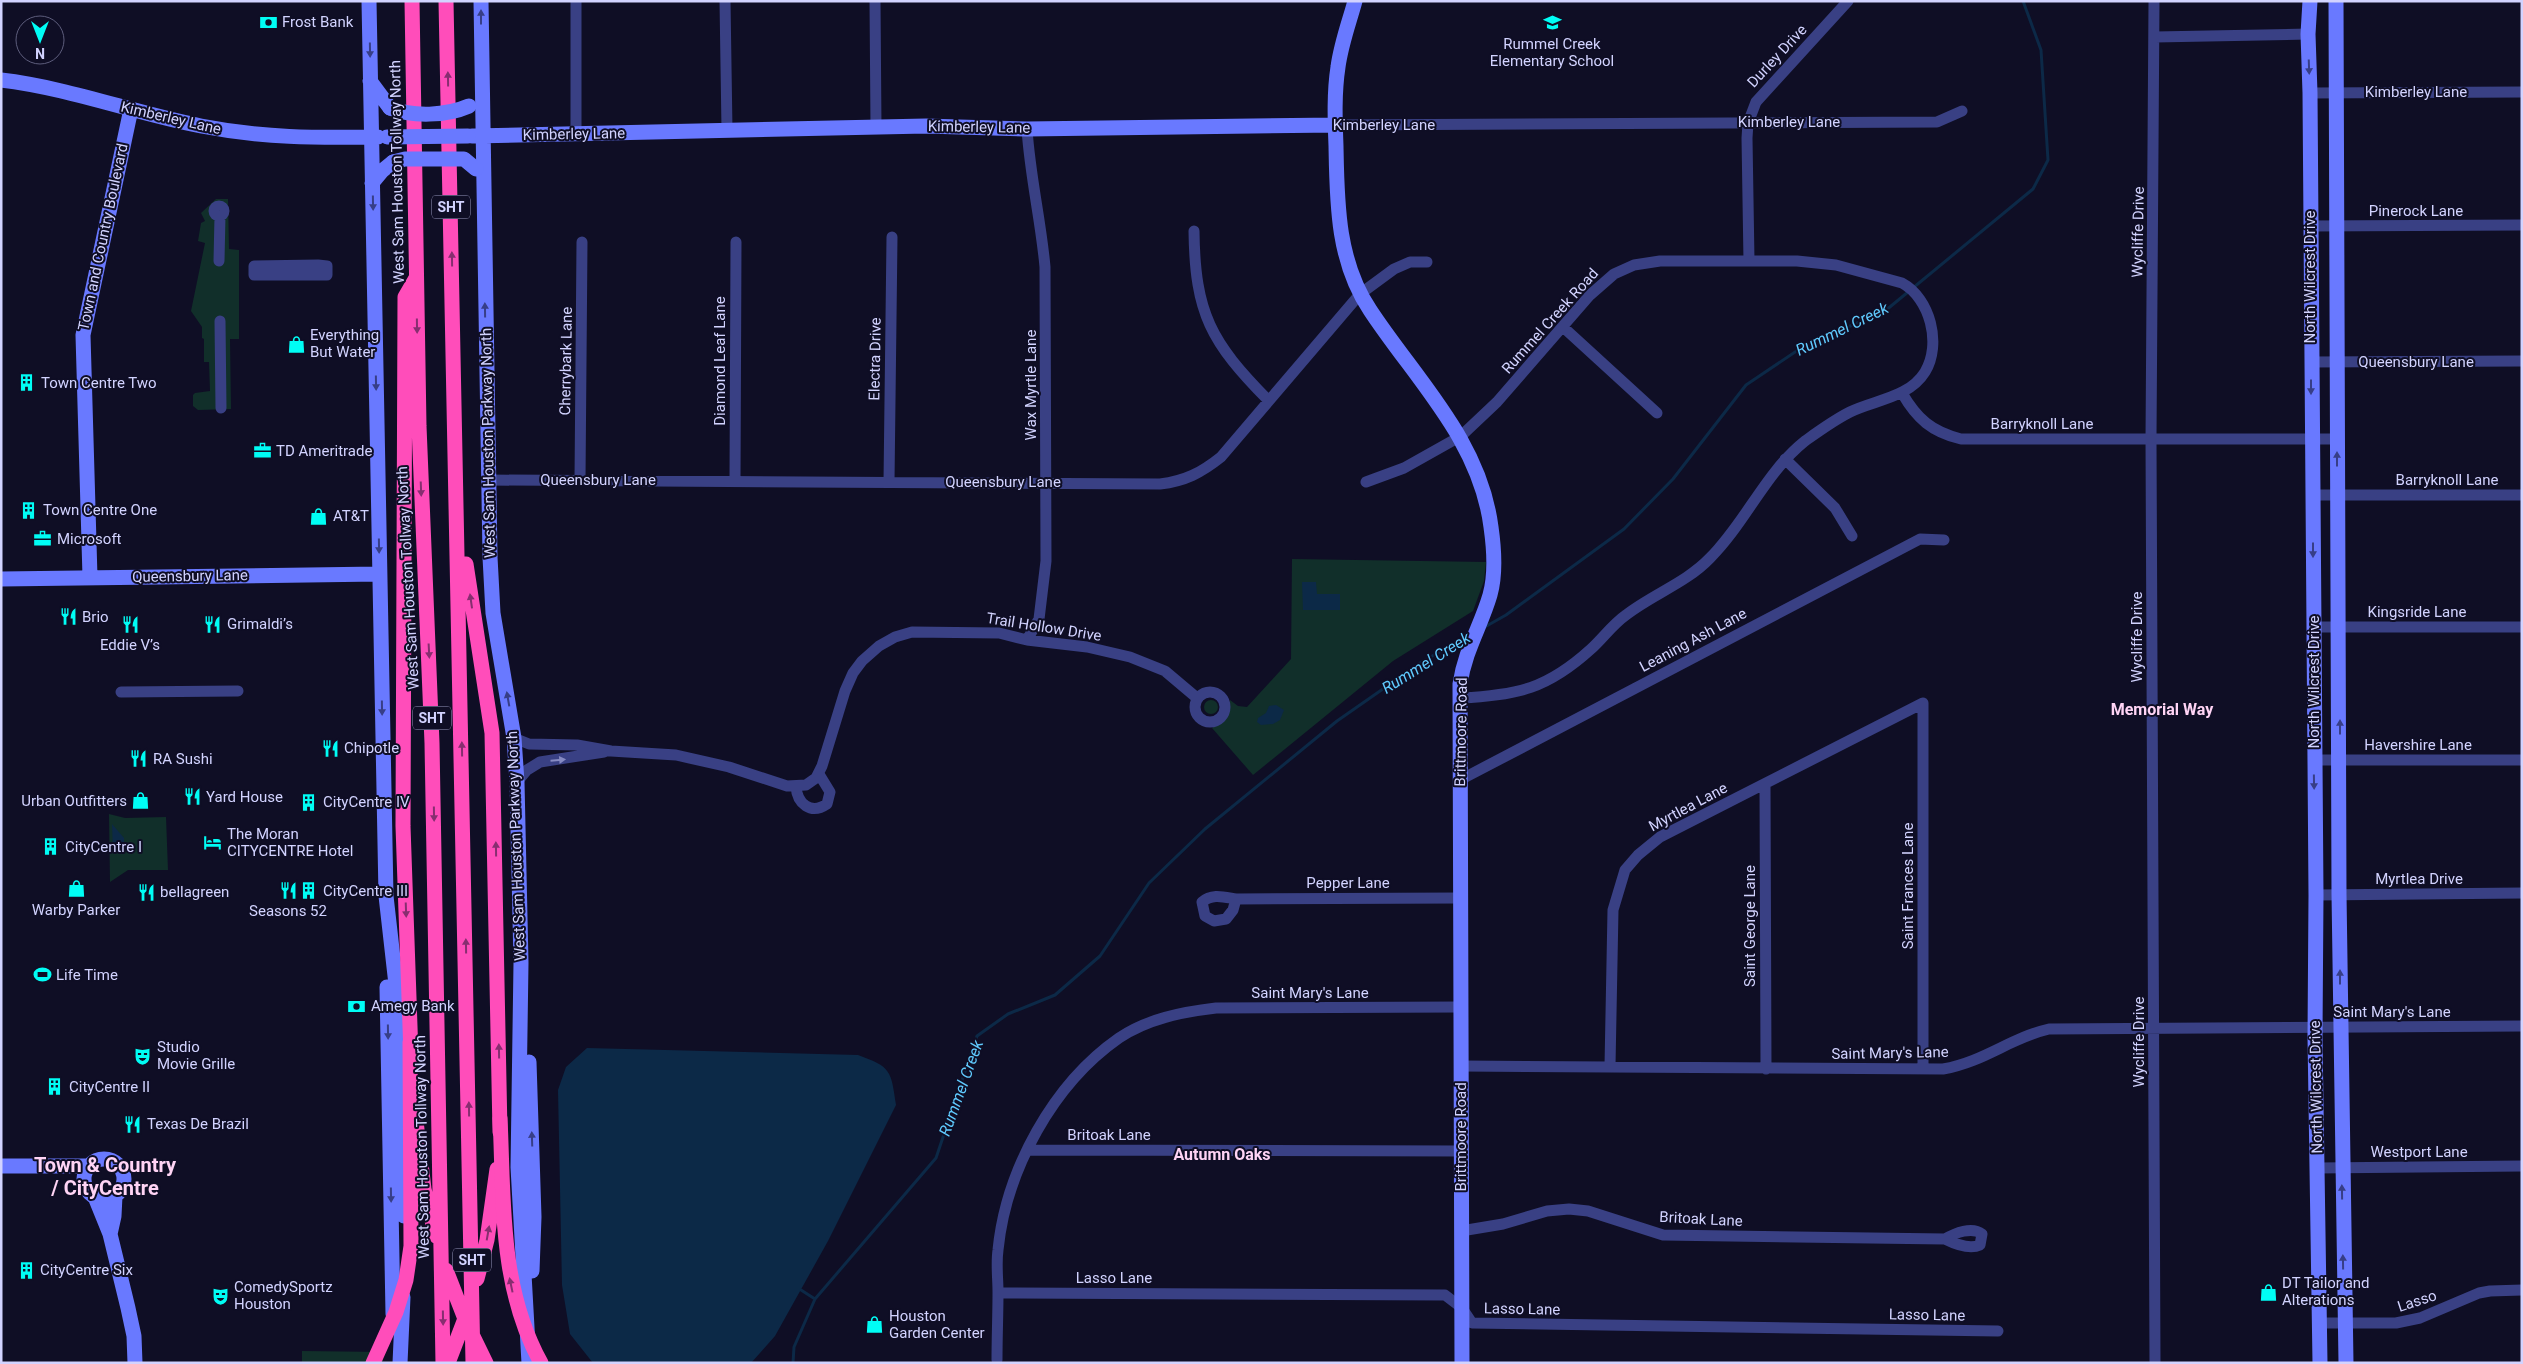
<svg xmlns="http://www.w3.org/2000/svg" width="2523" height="1364" font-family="Roboto,sans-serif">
<rect width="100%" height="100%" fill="#0f0e25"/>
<!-- green -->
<path fill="#112f2a" d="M216 199H228L229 249 239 250V339H230L231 409 198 410 193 406V395L195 393 210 391 209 362H204V339L202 338V327L191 311 205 243 198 241 201 223 205 221 201 213Z
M1292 559 1486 562 1484 581 1473 611 1393 661 1253 775 1212 728 1227 718 1230 700 1238 706 1247 707 1291 659Z
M1204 707a7 7 0 1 1 14 0a7 7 0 1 1-14 0Z
M109 814 125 818 166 817 168 870H128L110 882Z
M302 1351 383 1352V1363H302Z"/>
<!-- water -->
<path fill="#0c2947" d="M1302 582H1316L1317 594H1340V610H1303Z
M1276 705 1284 710 1280 720 1273 724 1261 725 1257 722 1258 718 1266 713 1269 706Z
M112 824 124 838V851H113Z
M587 1048 858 1055C891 1067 891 1070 896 1105L828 1241 775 1336 751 1363H593L570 1334 562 1285 558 1090 566 1067Z"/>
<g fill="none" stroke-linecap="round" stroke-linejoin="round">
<!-- stream -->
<path stroke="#0c2947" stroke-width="3" d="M1483 628 1506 615 1624 529 1673 479 1746 385 1804 346 1885 311 2033 189 2048 160 2041 50 2023 1
M801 1290 815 1299
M793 1363 794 1347 815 1299 936 1158 977 1036 1008 1014 1055 995 1100 956 1149 883 1205 829 1337 721 1423 661 1469 636"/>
<!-- street -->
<path stroke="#394084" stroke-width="11" d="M576 1V134
M725 1 727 130
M875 1 876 127
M2154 1 2151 439 2155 1363
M2155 37 2308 34
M2310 93 2522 92
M1336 125 1937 122 1962 111
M1027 129C1030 176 1041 221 1045 267L1046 561 1039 619 1027 640
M214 211a5 5 0 1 1 10 0a5 5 0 1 1-10 0Z
M2310 226 2522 225
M1194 231C1195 314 1211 342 1268 400
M219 261 220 216
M1749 261 1747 138 1748 123 1756 102 1848 1
M318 265 327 266V275H254V266Z
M220 321 221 408
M1563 327 1657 413
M2311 362 2522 361
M1902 393C1917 419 1932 432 1961 439H2337
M1785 459 1835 508 1852 536
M487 480 1160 484C1185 481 1201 473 1221 457L1360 294 1394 269 1410 262H1427
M580 480 582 242
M735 480 736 242
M889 482 892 237
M1366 482 1404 468 1461 436 1497 402 1590 295 1614 274 1634 265 1660 261H1797L1836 265 1902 283C1930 298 1942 344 1925 372 1909 398 1874 400 1850 412 1834 420 1819 431 1805 441 1765 473 1746 522 1710 558 1686 583 1653 594 1626 615 1613 624 1603 638 1591 649 1547 689 1518 695 1461 698
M2313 495H2522
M2313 627H2522
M1195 707a15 15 0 1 1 30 0a15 15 0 1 1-30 0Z
M121 692 238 691
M514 738 529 744 577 745 611 751 676 755 729 767 787 786 806 785 816 778 822 766 845 691 853 673 862 661 879 646 895 637 912 632 999 633 1027 640 1087 647 1130 657 1165 671 1197 698
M2314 760H2522
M1460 780 1920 539 1944 540
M517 782 527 770 540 762 604 752
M1765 784 1766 1069
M796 786C797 804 811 815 827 804L830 792 819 774
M2316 895 2522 893
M1236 899 1233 910 1226 919 1214 921 1205 916 1202 902C1212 893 1224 897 1236 899L1460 898
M1461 1066 1943 1069C1984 1062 2010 1038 2049 1029L2522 1026
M1610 1066 1613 910 1625 870 1638 855 1660 837 1923 703V1069
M1028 1150 1461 1151
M2317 1168 2522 1166
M1461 1231 1503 1224 1547 1211 1569 1209 1588 1211 1663 1235 1945 1239C1955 1244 1969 1250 1980 1245L1982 1234C1972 1226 1955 1233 1945 1239
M998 1293 1445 1295 1462 1308 1472 1323 1998 1331
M2319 1323H2396L2420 1318 2479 1293 2490 1291 2522 1290
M997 1360C997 1337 998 1314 998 1292 998 1278 996 1264 998 1250 1006 1170 1053 1084 1119 1038 1147 1019 1182 1012 1216 1008L1461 1007"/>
<!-- secondary -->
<path stroke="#6979ff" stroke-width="15" d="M369 1 386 896 400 1020 404 1216
M481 1 490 557 493 613 514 738 517 782 521 963 518 1167 529 1363
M1355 1C1349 23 1341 44 1338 67 1334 93 1335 120 1336 146 1337 202 1337 261 1370 310 1416 380 1480 440 1491 527 1494 548 1496 574 1490 595 1481 626 1465 650 1460 684L1462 1363
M2310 1 2308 34 2310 93 2316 895 2315 1037 2320 1363
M2336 1 2339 894 2346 1363
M1 80C69 88 134 113 201 126 263 138 315 138 378 137
M370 81 390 108
M472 136 926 126 1027 129 1336 125
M372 183 382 171 393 162
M90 577 83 335 131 109
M1 579 379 574
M387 987 393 1314
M529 1062 534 1217 532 1271
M84 1179a20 20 0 1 1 40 0a20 20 0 1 1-40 0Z
M1 1166H88
M95 1197 110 1234 128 1308 134 1336 135 1363
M110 1234 114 1216 115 1196
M400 1363 403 1297"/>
<!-- highway -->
<path stroke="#ff4dba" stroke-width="15" d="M412 1 419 426 432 743 443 1363
M446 1 473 1363
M466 564 492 733 500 1132
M411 1055 403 826 405 297 416 278
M416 1121 424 1189 436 1236
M446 1270 467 1324 486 1363
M477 1279 487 1240 497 1169
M448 1363 466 1316"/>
<!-- secondary-bridge -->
<path stroke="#6979ff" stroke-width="15" d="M390 108C413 117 446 116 469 106
M387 137 468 136
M393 162 405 159H464L476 169"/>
<!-- highway-bridge -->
<path stroke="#ff4dba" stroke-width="15" d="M500 1118C504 1201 499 1287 541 1363
M373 1363 396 1312 406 1280 411 1246 410 1042"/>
</g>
<!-- one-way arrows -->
<defs><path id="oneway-solid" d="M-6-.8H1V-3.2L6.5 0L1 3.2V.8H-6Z" transform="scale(1.25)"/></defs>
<g fill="#373e87">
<use href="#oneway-solid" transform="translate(481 17) rotate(-90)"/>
<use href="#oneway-solid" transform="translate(370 50) rotate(89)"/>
<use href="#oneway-solid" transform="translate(2309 67) rotate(88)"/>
<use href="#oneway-solid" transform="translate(373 203) rotate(89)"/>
<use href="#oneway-solid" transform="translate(485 310) rotate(-91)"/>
<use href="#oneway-solid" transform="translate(376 383) rotate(89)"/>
<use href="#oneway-solid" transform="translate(2311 387) rotate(90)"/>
<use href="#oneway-solid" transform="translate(2337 459) rotate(-90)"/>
<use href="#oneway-solid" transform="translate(379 546) rotate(89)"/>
<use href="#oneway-solid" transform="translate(2313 550) rotate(90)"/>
<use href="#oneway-solid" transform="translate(508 699) rotate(-100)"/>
<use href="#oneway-solid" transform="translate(382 708) rotate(89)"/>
<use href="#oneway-solid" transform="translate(2340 727) rotate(-90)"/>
<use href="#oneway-solid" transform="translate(2314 782) rotate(89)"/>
<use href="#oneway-solid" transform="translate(2340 977) rotate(-90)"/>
<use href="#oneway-solid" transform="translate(388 1032) rotate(89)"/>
<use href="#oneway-solid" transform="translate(532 1139) rotate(-92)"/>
<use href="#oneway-solid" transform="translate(2342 1192) rotate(-91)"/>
<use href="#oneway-solid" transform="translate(391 1195) rotate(89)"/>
<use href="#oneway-solid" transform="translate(2343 1262) rotate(-91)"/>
</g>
<g fill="#872e70">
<use href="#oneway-solid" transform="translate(448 79) rotate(-91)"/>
<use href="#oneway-solid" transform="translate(452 259) rotate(-91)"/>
<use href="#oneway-solid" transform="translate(417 326) rotate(89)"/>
<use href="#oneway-solid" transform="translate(421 489) rotate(88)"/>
<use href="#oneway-solid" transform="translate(471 601) rotate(-98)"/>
<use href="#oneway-solid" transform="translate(429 651) rotate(87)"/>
<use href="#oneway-solid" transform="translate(462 749) rotate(-91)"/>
<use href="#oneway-solid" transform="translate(434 814) rotate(89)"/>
<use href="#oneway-solid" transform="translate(496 849) rotate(-91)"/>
<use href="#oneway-solid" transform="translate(406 910) rotate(88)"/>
<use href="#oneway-solid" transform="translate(466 946) rotate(-91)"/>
<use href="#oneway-solid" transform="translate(499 1051) rotate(-91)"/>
<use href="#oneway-solid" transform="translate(469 1109) rotate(-91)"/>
<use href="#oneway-solid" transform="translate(488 1233) rotate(-80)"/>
<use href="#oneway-solid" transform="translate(511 1285) rotate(-102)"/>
<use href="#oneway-solid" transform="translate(443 1318) rotate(89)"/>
</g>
<use fill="#868ac2" href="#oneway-solid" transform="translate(558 760) rotate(-5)"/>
<!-- icons -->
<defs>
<symbol id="bank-bare" viewBox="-9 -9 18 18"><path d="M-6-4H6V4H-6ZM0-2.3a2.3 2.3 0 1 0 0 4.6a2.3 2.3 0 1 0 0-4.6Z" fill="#00fdf5" stroke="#0f0e25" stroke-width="2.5" paint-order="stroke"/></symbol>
<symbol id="school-bare" viewBox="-9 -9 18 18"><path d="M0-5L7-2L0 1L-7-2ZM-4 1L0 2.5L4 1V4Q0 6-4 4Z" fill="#00fdf5" stroke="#0f0e25" stroke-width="2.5" paint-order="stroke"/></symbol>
<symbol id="shop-bare" viewBox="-9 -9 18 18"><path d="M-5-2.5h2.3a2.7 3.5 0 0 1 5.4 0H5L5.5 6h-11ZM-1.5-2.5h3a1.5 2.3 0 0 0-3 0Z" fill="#00fdf5" stroke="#0f0e25" stroke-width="2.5" paint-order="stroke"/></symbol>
<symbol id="building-bare" viewBox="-9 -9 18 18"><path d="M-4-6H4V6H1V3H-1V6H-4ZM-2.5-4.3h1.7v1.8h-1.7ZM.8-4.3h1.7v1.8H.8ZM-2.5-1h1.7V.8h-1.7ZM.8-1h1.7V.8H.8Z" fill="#00fdf5" stroke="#0f0e25" stroke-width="2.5" paint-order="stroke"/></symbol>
<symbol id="office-bare" viewBox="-9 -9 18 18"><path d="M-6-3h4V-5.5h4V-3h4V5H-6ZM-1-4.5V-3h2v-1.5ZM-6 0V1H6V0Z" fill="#00fdf5" stroke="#0f0e25" stroke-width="2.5" paint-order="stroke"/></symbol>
<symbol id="restaurant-bare" viewBox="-9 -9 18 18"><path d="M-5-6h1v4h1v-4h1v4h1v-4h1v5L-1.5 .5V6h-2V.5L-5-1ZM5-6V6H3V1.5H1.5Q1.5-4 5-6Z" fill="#00fdf5" stroke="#0f0e25" stroke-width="2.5" paint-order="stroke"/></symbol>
<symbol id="hotel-bare" viewBox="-9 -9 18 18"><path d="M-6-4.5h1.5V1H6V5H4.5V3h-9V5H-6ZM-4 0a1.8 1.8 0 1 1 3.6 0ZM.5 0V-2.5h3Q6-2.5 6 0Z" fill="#00fdf5" stroke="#0f0e25" stroke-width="2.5" paint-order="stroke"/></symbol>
<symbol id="stadium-bare" viewBox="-9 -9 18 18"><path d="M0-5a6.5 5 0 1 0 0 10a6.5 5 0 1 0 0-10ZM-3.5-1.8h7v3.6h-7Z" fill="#00fdf5" stroke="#0f0e25" stroke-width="2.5" paint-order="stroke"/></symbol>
<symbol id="theatre-bare" viewBox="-9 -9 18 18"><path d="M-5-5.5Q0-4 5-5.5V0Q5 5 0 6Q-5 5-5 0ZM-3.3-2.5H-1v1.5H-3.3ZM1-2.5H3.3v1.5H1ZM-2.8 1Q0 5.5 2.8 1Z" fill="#00fdf5" stroke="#0f0e25" stroke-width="2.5" paint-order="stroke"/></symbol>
</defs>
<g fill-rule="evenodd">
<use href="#bank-bare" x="256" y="10" width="25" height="25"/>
<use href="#school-bare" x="1540" y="10" width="25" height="25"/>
<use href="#shop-bare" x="284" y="332" width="25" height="25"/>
<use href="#building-bare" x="14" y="370" width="25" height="25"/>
<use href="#office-bare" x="250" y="438" width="25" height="25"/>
<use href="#building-bare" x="16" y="498" width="25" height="25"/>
<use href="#shop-bare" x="306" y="504" width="25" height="25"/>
<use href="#office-bare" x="30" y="526" width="25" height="25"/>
<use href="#restaurant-bare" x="56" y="604" width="25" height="25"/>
<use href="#restaurant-bare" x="118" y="612" width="25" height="25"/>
<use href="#restaurant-bare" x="200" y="612" width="25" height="25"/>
<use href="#restaurant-bare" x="318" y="736" width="25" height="25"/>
<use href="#restaurant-bare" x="126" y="746" width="25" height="25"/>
<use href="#restaurant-bare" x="180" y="784" width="25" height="25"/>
<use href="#shop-bare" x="128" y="788" width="25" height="25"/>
<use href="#building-bare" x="296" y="790" width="25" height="25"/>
<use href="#hotel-bare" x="200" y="830" width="25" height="25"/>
<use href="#building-bare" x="38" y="834" width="25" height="25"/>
<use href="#shop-bare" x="64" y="876" width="25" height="25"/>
<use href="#restaurant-bare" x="276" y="878" width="25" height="25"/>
<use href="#building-bare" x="296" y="878" width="25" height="25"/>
<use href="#restaurant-bare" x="134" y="880" width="25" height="25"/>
<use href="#stadium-bare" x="30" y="962" width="25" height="25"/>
<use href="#bank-bare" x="344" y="994" width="25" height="25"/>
<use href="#theatre-bare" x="130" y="1044" width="25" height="25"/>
<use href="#building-bare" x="42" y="1074" width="25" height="25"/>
<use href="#restaurant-bare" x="120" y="1112" width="25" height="25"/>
<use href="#building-bare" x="14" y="1258" width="25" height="25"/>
<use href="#shop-bare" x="2256" y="1280" width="25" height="25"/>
<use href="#theatre-bare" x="208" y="1284" width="25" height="25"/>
<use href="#shop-bare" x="862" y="1312" width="25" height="25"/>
</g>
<g text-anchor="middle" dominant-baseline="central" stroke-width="4" stroke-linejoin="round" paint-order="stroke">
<!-- shield labels -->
<g fill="#0f0e25" stroke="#9898be" stroke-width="1">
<rect x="432" y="195.5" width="38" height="23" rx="4"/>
<rect x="413" y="706.5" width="38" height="23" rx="4"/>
<rect x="453" y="1248.5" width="38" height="23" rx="4"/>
</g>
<g font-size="14" font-weight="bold" fill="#d2d3ff">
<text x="451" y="207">SHT</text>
<text x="432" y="718">SHT</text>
<text x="472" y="1260">SHT</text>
</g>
<!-- poi labels -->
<g font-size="15" fill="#d2d3ff" stroke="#0f0e25" text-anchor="start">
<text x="282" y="22">Frost Bank</text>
<text x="1552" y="44" text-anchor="middle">Rummel Creek<tspan x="1552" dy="17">Elementary School</tspan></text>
<text x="310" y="335">Everything<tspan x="310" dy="17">But Water</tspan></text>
<text x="41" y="383">Town Centre Two</text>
<text x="276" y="451">TD Ameritrade</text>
<text x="43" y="510">Town Centre One</text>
<text x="333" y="516">AT&amp;T</text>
<text x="57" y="539">Microsoft</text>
<text x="82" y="617">Brio</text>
<text x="227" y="624">Grimaldi’s</text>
<text x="130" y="645" text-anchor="middle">Eddie V’s</text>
<text x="344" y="748">Chipotle</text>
<text x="153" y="759">RA Sushi</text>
<text x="206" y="797">Yard House</text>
<text x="127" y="801" text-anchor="end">Urban Outfitters</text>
<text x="323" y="802">CityCentre IV</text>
<text x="227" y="834">The Moran<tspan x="227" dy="17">CITYCENTRE Hotel</tspan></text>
<text x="65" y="847">CityCentre I</text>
<text x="323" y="891">CityCentre III</text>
<text x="160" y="892">bellagreen</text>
<text x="76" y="910" text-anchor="middle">Warby Parker</text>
<text x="288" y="911" text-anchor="middle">Seasons 52</text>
<text x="56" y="975">Life Time</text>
<text x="371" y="1006">Amegy Bank</text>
<text x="157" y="1047">Studio<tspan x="157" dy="17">Movie Grille</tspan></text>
<text x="69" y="1087">CityCentre II</text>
<text x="147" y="1124">Texas De Brazil</text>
<text x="40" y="1270">CityCentre Six</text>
<text x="2282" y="1283">DT Tailor and<tspan x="2282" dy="17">Alterations</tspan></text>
<text x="234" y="1287">ComedySportz<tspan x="234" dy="17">Houston</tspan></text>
<text x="889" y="1316">Houston<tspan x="889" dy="17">Garden Center</tspan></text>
</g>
<!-- street labels -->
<g font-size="15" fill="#d2d3ff" stroke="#0f0e25">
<text transform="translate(1777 56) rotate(-47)">Durley Drive</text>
<text x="2416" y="92">Kimberley Lane</text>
<text transform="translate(171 118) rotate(13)">Kimberley Lane</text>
<text x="1789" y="122">Kimberley Lane</text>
<text x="1384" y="125">Kimberley Lane</text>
<text transform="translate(979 127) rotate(1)">Kimberley Lane</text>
<text transform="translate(574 134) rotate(-1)">Kimberley Lane</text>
<text transform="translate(397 172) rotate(-91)">West Sam Houston Tollway North</text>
<text x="2416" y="211">Pinerock Lane</text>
<text transform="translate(2138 232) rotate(-89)">Wycliffe Drive</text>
<text transform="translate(103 237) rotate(-78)">Town and Country Boulevard</text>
<text transform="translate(2310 277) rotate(-90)">North Wilcrest Drive</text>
<text transform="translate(1550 321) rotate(-48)">Rummel Creek Road</text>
<text transform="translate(875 359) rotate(-89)">Electra Drive</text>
<text transform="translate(566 361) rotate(-89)">Cherrybark Lane</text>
<text transform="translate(720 361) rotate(-90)">Diamond Leaf Lane</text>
<text x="2416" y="362">Queensbury Lane</text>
<text transform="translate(1031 385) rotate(-90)">Wax Myrtle Lane</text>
<text x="2042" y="424">Barryknoll Lane</text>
<text transform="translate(488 443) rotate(-91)">West Sam Houston Parkway North</text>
<text x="598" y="480">Queensbury Lane</text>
<text x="2447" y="480">Barryknoll Lane</text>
<text x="1003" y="482">Queensbury Lane</text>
<text transform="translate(190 576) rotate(-1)">Queensbury Lane</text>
<text transform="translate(408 578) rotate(-93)">West Sam Houston Tollway North</text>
<text x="2417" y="612">Kingsride Lane</text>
<text transform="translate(1044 627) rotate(9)">Trail Hollow Drive</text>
<text transform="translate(2137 637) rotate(-90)">Wycliffe Drive</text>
<text transform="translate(1693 640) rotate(-28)">Leaning Ash Lane</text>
<text transform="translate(2314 682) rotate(-90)">North Wilcrest Drive</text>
<text transform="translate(1461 732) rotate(-89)">Brittmoore Road</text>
<text x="2418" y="745">Havershire Lane</text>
<text transform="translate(1688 807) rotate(-28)">Myrtlea Lane</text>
<text transform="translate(516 846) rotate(-92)">West Sam Houston Parkway North</text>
<text x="2419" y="879">Myrtlea Drive</text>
<text x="1348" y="883">Pepper Lane</text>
<text transform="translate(1908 886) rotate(-90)">Saint Frances Lane</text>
<text transform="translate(1750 926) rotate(-90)">Saint George Lane</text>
<text x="1310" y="993">Saint Mary's Lane</text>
<text x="2392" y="1012">Saint Mary's Lane</text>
<text transform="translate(2139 1042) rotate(-90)">Wycliffe Drive</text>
<text transform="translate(1890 1053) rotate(-1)">Saint Mary's Lane</text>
<text transform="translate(2316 1087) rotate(-91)">North Wilcrest Drive</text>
<text x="1109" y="1135">Britoak Lane</text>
<text transform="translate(1461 1137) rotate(-90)">Brittmoore Road</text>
<text transform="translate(422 1147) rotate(-91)">West Sam Houston Tollway North</text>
<text x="2419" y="1152">Westport Lane</text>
<text transform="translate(1701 1219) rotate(3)">Britoak Lane</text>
<text x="1114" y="1278">Lasso Lane</text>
<text transform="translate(2417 1301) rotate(-18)">Lasso</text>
<text transform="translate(1522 1309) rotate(1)">Lasso Lane</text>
<text transform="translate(1927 1315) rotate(1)">Lasso Lane</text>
</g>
<!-- water labels -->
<g font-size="16" font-style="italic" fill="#60cbff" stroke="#0f0e25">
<text transform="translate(1842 329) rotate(-26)">Rummel Creek</text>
<text transform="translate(1426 663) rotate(-32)">Rummel Creek</text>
<text transform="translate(961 1088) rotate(-70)">Rummel Creek</text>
</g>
<!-- neighbourhood labels -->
<g font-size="16" font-weight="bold" fill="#ffd4f5" stroke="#0f0e25">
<text x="2162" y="709">Memorial Way</text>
<text x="1222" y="1154">Autumn Oaks</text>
</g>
<!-- district labels -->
<g font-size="20" font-weight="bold" fill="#ffd4f5" stroke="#0f0e25">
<text x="105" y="1165">Town &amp; Country<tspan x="105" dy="23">/ CityCentre</tspan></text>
</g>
</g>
<!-- border -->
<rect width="2523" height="1364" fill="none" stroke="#d2d3ff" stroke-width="5"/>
<!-- north arrow -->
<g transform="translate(40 40) rotate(180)"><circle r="24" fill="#0f0e25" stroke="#5d5d7c"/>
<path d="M0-4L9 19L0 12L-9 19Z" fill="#00fdf5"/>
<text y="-8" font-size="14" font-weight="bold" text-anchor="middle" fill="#d2d3ff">N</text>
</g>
</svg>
